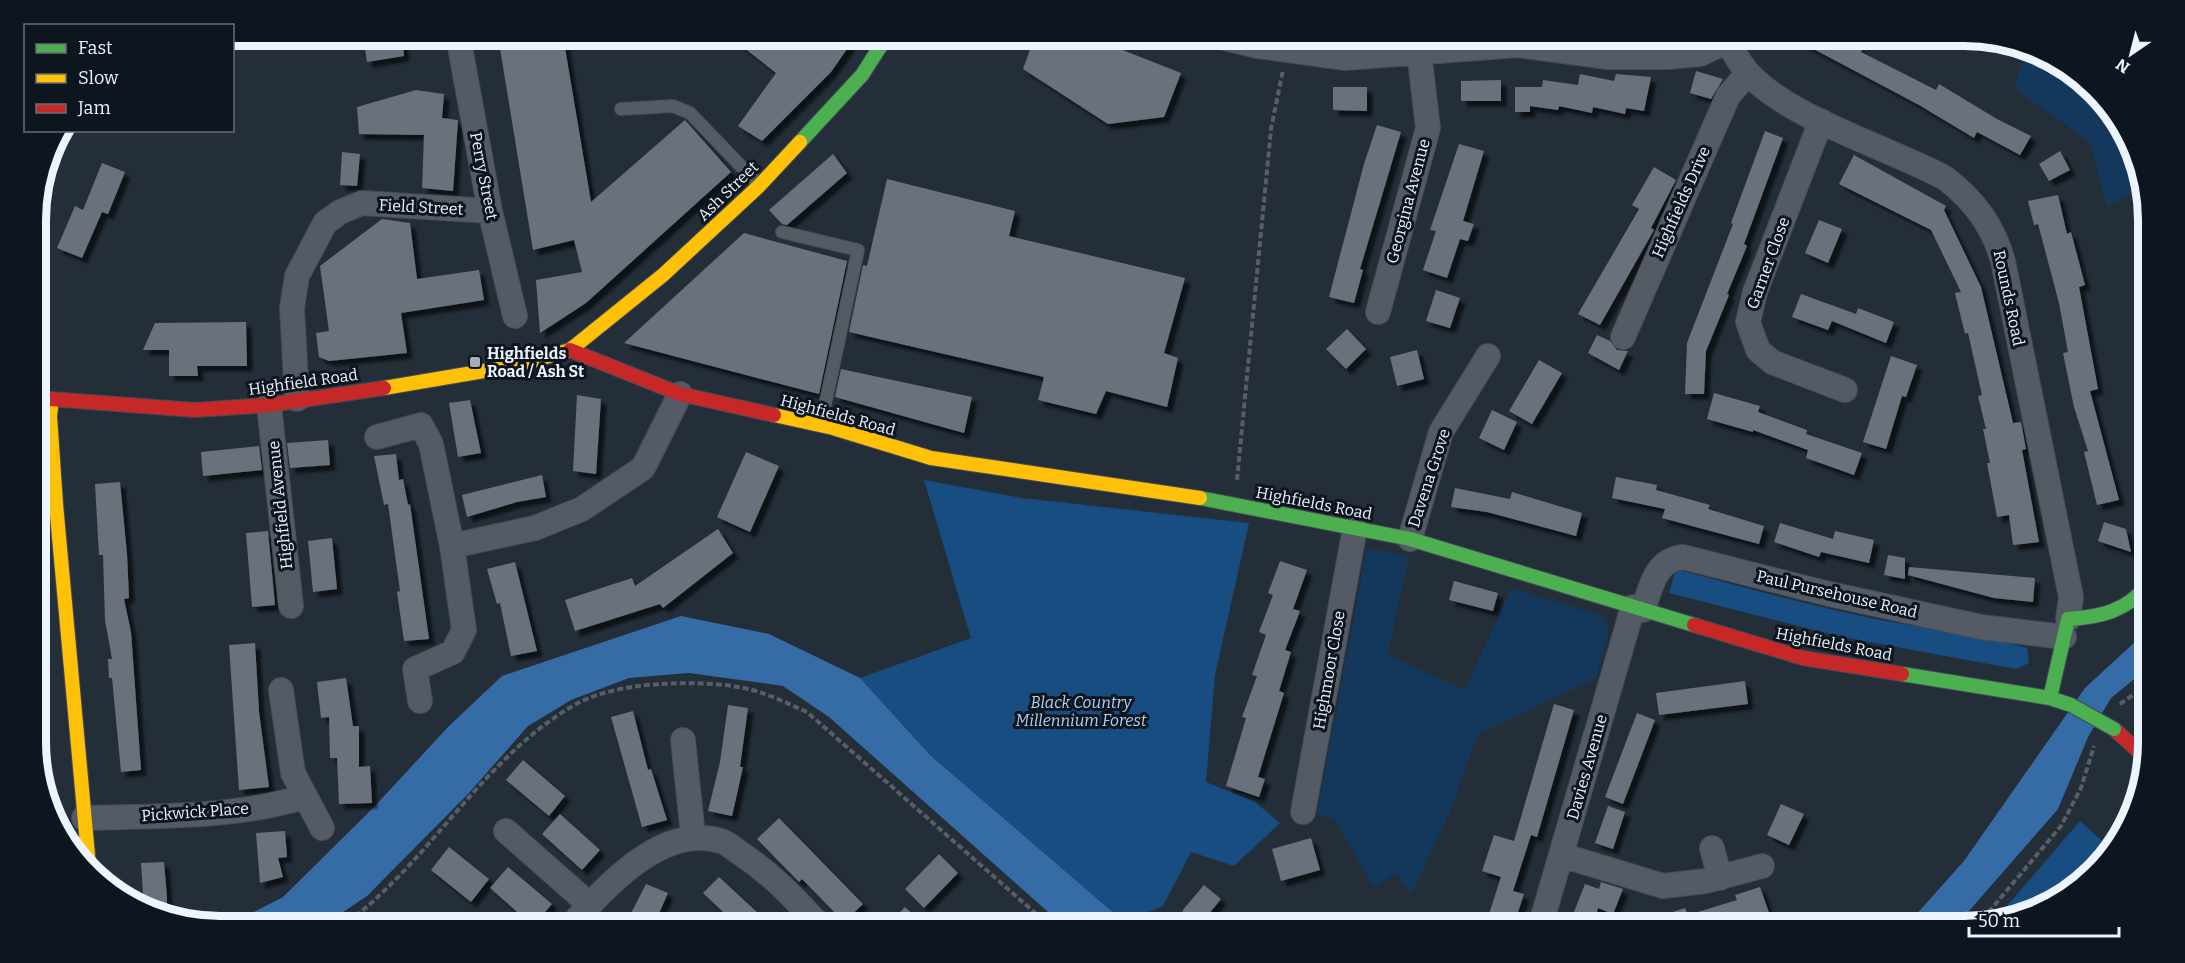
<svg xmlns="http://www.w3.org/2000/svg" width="2185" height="963" font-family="Bitter,serif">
<defs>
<filter id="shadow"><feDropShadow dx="5.5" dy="5.5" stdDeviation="1.5" flood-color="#0009"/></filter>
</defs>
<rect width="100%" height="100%" fill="#242e39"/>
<!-- green -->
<path fill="#14385c" d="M2027 48 2035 50 2111 108 2134 163 2132 169 2136 170 2144 188 2107 206 2090 142 2014 88Z
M1367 548 1409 557 1387 655 1465 690 1511 588 1602 616 1609 630 1596 678 1478 734 1447 819 1411 894 1397 873 1374 887 1334 819 1317 814Z"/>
<!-- forest -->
<path fill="#184d82" d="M924 480 1022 498 1249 523 1215 675 1206 782 1255 802 1280 823 1234 866 1191 852 1163 906 1124 922 930 755 860 678 971 638Z
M1676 569C1742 587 1808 605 1875 619 1926 629 1978 634 2027 648L2029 663 2016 669 1842 637 1669 593Z
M2080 821 2102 841 2067 885 2073 891 2067 896 1995 920Z"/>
<!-- water -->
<path fill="#366ca5" d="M681 616 769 634 860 678 930 755 1130 927H1065L829 717 783 686 689 673 629 678 571 700 528 726 468 794 367 896 321 927H225L283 897 374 807 448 727 502 676Z
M2149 629V667L2111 698 2088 737 2058 809 1955 927H1905L1964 861 2085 688Z"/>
<!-- building -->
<path fill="#69717b" filter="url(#shadow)" d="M363 36H402L404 56 367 62Z
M498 36H563L591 202 685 120 731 172 586 303 540 333 536 280 582 272 574 240 533 250Z
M729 36H856L831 72 762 141 738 126 776 73Z
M1035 36H1087L1181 73 1164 117 1108 124 1023 69Z
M1789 36H1837L1862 49 1861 52 1936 90 1939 84 1997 119 2031 136 2020 155 1977 132 1974 138 1919 105Z
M1696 71 1723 79 1711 99 1690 93Z
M1580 74 1614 81 1616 74 1651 77 1644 111 1626 108 1625 114 1593 107 1592 113 1559 106 1558 110 1530 106V112H1515V87H1542L1543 80 1578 85Z
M1501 80V101H1461V81Z
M1333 87H1367V111L1333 110Z
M416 90 444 94 442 118 458 120 453 191 422 188 424 135 359 134 357 107Z
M1377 125 1401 132 1360 269 1363 270 1354 303 1329 297 1364 164Z
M1765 131 1783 138 1744 244 1747 246 1727 294 1729 295 1706 351 1704 394H1685L1687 343 1733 224 1731 223Z
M1459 144 1484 151 1463 221 1474 224 1468 241 1460 239 1447 278 1423 270 1436 231 1430 230Z
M2060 151 2070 170 2049 181 2039 164Z
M342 152 360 154 357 186 340 185Z
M833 154 847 173 787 225 782 224 769 210Z
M1854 155 1946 206 1944 210 1981 287 2013 423 2021 422 2026 449 2022 450 2039 542 2013 545 2009 515 1997 517 1987 463H1990L1983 429H1986L1978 396 1982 395 1968 333 1965 334 1955 293 1961 292 1931 230 1839 184Z
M102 163 125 172 108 214 102 212 82 258 57 248 75 206 83 210Z
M1654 167 1676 180 1651 228 1654 230 1600 325 1578 314 1639 209 1632 205Z
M887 179 1015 211 1009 236 1185 278 1164 353 1178 358 1167 407 1106 391 1096 414 1038 400 1044 377 849 332 863 265 867 266Z
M2058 195 2067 234 2071 232 2085 285 2079 287 2098 389 2090 391 2119 500 2097 505 2084 452 2088 451 2074 407 2063 353 2068 352 2059 303 2038 224 2034 225 2028 201Z
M382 219 410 223 417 279 479 270 484 300 401 313 407 353 329 361 319 357 316 333 329 331 320 266Z
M1819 220 1842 229 1828 263 1805 253Z
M744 233 847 261 819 394 624 343Z
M1436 290 1460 298 1450 328 1426 321Z
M1801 294 1856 314 1858 308 1894 322 1886 343 1832 321 1828 330 1792 317Z
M246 322 247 366H197L198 376H169V350H143L155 323Z
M1347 329 1366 349 1346 369 1326 349Z
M1597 335 1610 341 1617 350 1628 351 1619 370 1588 353Z
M1417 350 1424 379 1397 386 1390 357Z
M1891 356 1917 365 1906 397 1902 396 1886 449 1863 442Z
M1539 360 1562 373 1532 424 1509 411Z
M841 369 972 397 964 433 835 397Z
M1714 393 1760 406 1758 412 1807 430 1806 434 1862 453 1854 475 1806 458 1808 450 1753 430V432L1707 419Z
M577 395 601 399 596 474 573 471Z
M470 400 481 453 458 457 449 403Z
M1492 410 1517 422 1504 450 1479 438Z
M328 440 330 465 290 468 287 443Z
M259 446 262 470 203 476 201 452Z
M746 452 779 466 750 532 717 517Z
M396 454 399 480 403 479 408 505 410 504 429 639 404 641 397 592 400 591 388 504 384 505 374 456Z
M542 475 546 497 517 502 467 517 462 495Z
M1616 477 1657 485 1656 490 1710 505 1708 509 1764 526 1759 544 1662 518 1665 509 1612 498Z
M120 482 127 554 129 598 124 599 131 632 141 770 121 772 112 678H109L108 659H112L105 620 103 555H99L95 484Z
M1455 488 1510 499 1512 492 1582 513 1576 536 1487 512 1451 507Z
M2104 522 2126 529 2131 552 2098 541Z
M1780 523 1833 539 1835 531 1874 540 1869 563 1821 552 1819 557 1774 542Z
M718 529 733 553 663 608 660 604 575 631 565 600 632 578 635 586Z
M268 531 275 605 252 607 246 533Z
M332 538 337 589 313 592 308 541Z
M1888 555 1905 558V579L1884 575Z
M1280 561 1307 570 1293 609 1300 611 1285 650 1291 652 1279 691 1284 693 1258 777 1265 779 1259 797 1226 786 1246 718 1242 717 1257 676 1252 675 1266 635 1259 632 1273 595 1268 593Z
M515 562 537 651 511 656 500 603 497 604 487 569Z
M1909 567 2035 578 2033 602 1994 598 1908 575Z
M1454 581 1498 593 1493 611 1449 600Z
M255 643 259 712 269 787 239 790 229 645Z
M346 678 353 726H359V767L370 766 372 803 339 804 337 758H330L329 717 321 718 317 682Z
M1745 681 1748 704 1659 715 1656 693Z
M1554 704 1574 710 1537 837 1531 835 1513 891 1524 894 1513 927H1499L1486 923 1501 877 1482 871 1494 835 1514 841Z
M728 705 748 708 740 767H743L732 816 708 811 720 762Z
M633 711 648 770 651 769 667 820 642 827 611 717Z
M1637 713 1655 720 1623 804 1605 797Z
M523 760 565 796 549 816 506 780Z
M1781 804 1804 814 1789 845 1767 835Z
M1608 806 1625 812 1613 849 1595 843Z
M560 814 600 850 582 870 542 834Z
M779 818 863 904 844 922 802 879 799 882 757 839Z
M285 831 287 857 278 858 283 877 260 883 256 833Z
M1311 838 1320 870 1281 881 1272 849Z
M449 847 489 879 471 902 431 870Z
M939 854 958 873 924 908 905 889Z
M164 862 167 898V916L150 913 144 909 141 863Z
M508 867 552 904 533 926 490 888Z
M719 877 773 927H739L703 893Z
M1601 882 1623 889 1613 914 1598 908 1596 916 1617 923 1616 927H1568L1585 884 1599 889Z
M646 884 668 893 653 927H624Z
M1204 885 1221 899 1200 925 1182 911Z
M1760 887 1774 927H1639L1638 923 1685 908 1688 915 1737 900 1735 895Z
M905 907 926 927H886Z"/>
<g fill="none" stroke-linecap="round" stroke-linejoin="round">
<defs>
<path id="lane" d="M621 109 673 106 690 113 759 185
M782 232 858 250 821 424"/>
<path id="street" d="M458 36 490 211 515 316
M1217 36 1258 46 1345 58 1518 45 1608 57H1667L1700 54 1728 41
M1725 36C1732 49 1739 64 1750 75 1792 119 1889 148 1945 178 1975 201 1993 226 2003 261L2071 597 2068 619
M1821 121 1755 292 1748 322 1758 350 1772 362 1845 390
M1378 312 1428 128 1419 52
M1623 337 1728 96 1748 73
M297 399 292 308 297 276 325 223 340 212 362 203 490 211
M269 405 291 606
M377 437 421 425 431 444 452 546 535 528 582 509 643 468 680 394
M1410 539 1441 432 1488 356
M1643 610C1651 587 1655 560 1683 557L1825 593 1981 627 2064 637
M281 690 293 773 322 828
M420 701 415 669 453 652 464 630 452 546
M683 740 693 836
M1303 812 1355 528
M84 818C158 816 233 818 304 797
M506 831 590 905
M1712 848 1720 878
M1561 855 1663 886 1706 881 1762 866
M570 927C605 887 662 823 721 841 728 843 734 849 740 853 773 875 794 898 821 927
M1540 927 1633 607"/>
<path id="fast" d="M800 142 862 75 887 36
M1200 498 1410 539 1694 625
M1902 674 2050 698 2071 705
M2050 698 2068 619C2102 617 2126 611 2149 584"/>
<path id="slow" d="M384 388 514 366 570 350 663 275 759 186 800 142
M52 400 50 416 56 504 89 866
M774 415 833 428 931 458 1200 498"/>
<path id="jam" d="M570 350 680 394 774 415
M37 398 195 410 269 405 384 388
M1694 625 1803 658 1902 674
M2114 729 2146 758"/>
</defs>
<!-- lane casing -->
<use href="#lane" stroke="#434b54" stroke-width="14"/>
<!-- street casing -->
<use href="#street" stroke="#434b54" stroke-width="26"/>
<!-- fast casing -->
<use href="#fast" stroke="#434b54" stroke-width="16"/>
<!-- slow casing -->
<use href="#slow" stroke="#434b54" stroke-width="16"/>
<!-- jam casing -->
<use href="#jam" stroke="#434b54" stroke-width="16"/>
<!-- path -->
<path stroke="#585e66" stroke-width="4" stroke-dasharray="6 3" stroke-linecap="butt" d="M1237 480 1271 129 1283 70
M2120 704 2149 684
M2140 718 2149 704
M1977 926 2061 826 2081 788 2094 746
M341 927C430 864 481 757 578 703 600 691 637 685 662 684 692 682 737 683 765 694 779 699 793 706 807 712L1051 927"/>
<!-- lane -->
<use href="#lane" stroke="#545b64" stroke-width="12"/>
<!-- street -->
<use href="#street" stroke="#545b64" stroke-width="24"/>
<!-- fast -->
<use href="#fast" stroke="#4caf50" stroke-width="14"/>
<!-- slow -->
<use href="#slow" stroke="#ffc107" stroke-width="14"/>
<!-- jam -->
<use href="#jam" stroke="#c62828" stroke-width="14"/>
<defs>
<path id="fast-bridge" d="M2071 705 2114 729"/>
</defs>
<!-- fast-bridge casing -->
<use href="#fast-bridge" stroke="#434b54" stroke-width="16" stroke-linecap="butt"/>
<!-- fast-bridge -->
<use href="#fast-bridge" stroke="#4caf50" stroke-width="14"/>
</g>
<!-- markers -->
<rect fill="#a5afba" stroke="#0d151e" stroke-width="2" x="469" y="356" width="12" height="12" rx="3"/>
<g text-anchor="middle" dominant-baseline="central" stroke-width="6" stroke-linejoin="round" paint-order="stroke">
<!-- street labels -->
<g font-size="16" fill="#ebf4ff" stroke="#0d151e">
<text transform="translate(484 176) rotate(79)">Perry Street</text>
<text transform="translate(728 191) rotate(-44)">Ash Street</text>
<text transform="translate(1408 201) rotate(-75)">Georgina Avenue</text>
<text transform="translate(1681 202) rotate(-66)">Highfields Drive</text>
<text transform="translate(421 207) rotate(3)">Field Street</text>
<text transform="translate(1768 263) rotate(-70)">Garner Close</text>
<text transform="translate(2009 298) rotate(78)">Rounds Road</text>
<text transform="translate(303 382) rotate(-8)">Highfield Road</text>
<text transform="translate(838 415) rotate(15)">Highfields Road</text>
<text transform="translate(1429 478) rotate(-72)">Davena Grove</text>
<text transform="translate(1314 503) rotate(11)">Highfields Road</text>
<text transform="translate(280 505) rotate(-96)">Highfield Avenue</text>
<text transform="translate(1837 594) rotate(13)">Paul Pursehouse Road</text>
<text transform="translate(1834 644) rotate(11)">Highfields Road</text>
<text transform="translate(1329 670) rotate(-80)">Highmoor Close</text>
<text transform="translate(1587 767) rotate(-74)">Davies Avenue</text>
<text transform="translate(195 812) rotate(-4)">Pickwick Place</text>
</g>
<!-- poi labels -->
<g font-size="16" font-weight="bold" fill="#ebf4ff" stroke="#0d151e" text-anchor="start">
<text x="487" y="353">Highfields<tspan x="487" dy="18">Road / Ash St</tspan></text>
</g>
<!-- park labels -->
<g font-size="16" font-style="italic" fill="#b3d1f3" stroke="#0d151e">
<text x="1081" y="702">Black Country<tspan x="1081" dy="18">Millennium Forest</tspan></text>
</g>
</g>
<!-- crop -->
<path d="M0 0H2185V963H0ZM220 46H1964A174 174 0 0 1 2138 220V742A174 174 0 0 1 1964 916H220A174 174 0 0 1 46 742V220A174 174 0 0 1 220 46Z" fill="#0d151e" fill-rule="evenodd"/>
<path fill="none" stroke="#ebf4ff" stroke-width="8" d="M220 46H1964A174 174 0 0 1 2138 220V742A174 174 0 0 1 1964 916H220A174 174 0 0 1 46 742V220A174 174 0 0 1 220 46Z"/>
<!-- legend -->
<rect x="24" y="24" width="210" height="108" fill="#0d151e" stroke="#666e78" stroke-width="1.5"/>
<rect x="36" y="44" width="30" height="9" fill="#4caf50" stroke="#666e78" stroke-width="1.5"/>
<text x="78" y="54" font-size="18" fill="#ebf4ff">Fast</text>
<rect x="36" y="74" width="30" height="9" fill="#ffc107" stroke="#666e78" stroke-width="1.5"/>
<text x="78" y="84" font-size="18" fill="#ebf4ff">Slow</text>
<rect x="36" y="104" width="30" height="9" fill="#c62828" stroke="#666e78" stroke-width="1.5"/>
<text x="78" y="114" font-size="18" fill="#ebf4ff">Jam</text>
<!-- north arrow -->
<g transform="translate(2131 54) rotate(215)" stroke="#0d151e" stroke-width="4.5" paint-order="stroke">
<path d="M0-4.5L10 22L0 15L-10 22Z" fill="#ebf4ff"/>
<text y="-9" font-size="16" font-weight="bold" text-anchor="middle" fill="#ebf4ff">N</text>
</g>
<!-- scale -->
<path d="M1969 927v9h150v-9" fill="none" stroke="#ebf4ff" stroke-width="3"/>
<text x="1978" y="927" font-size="18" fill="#ebf4ff" stroke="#0d151e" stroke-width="4.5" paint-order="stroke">50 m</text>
</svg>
